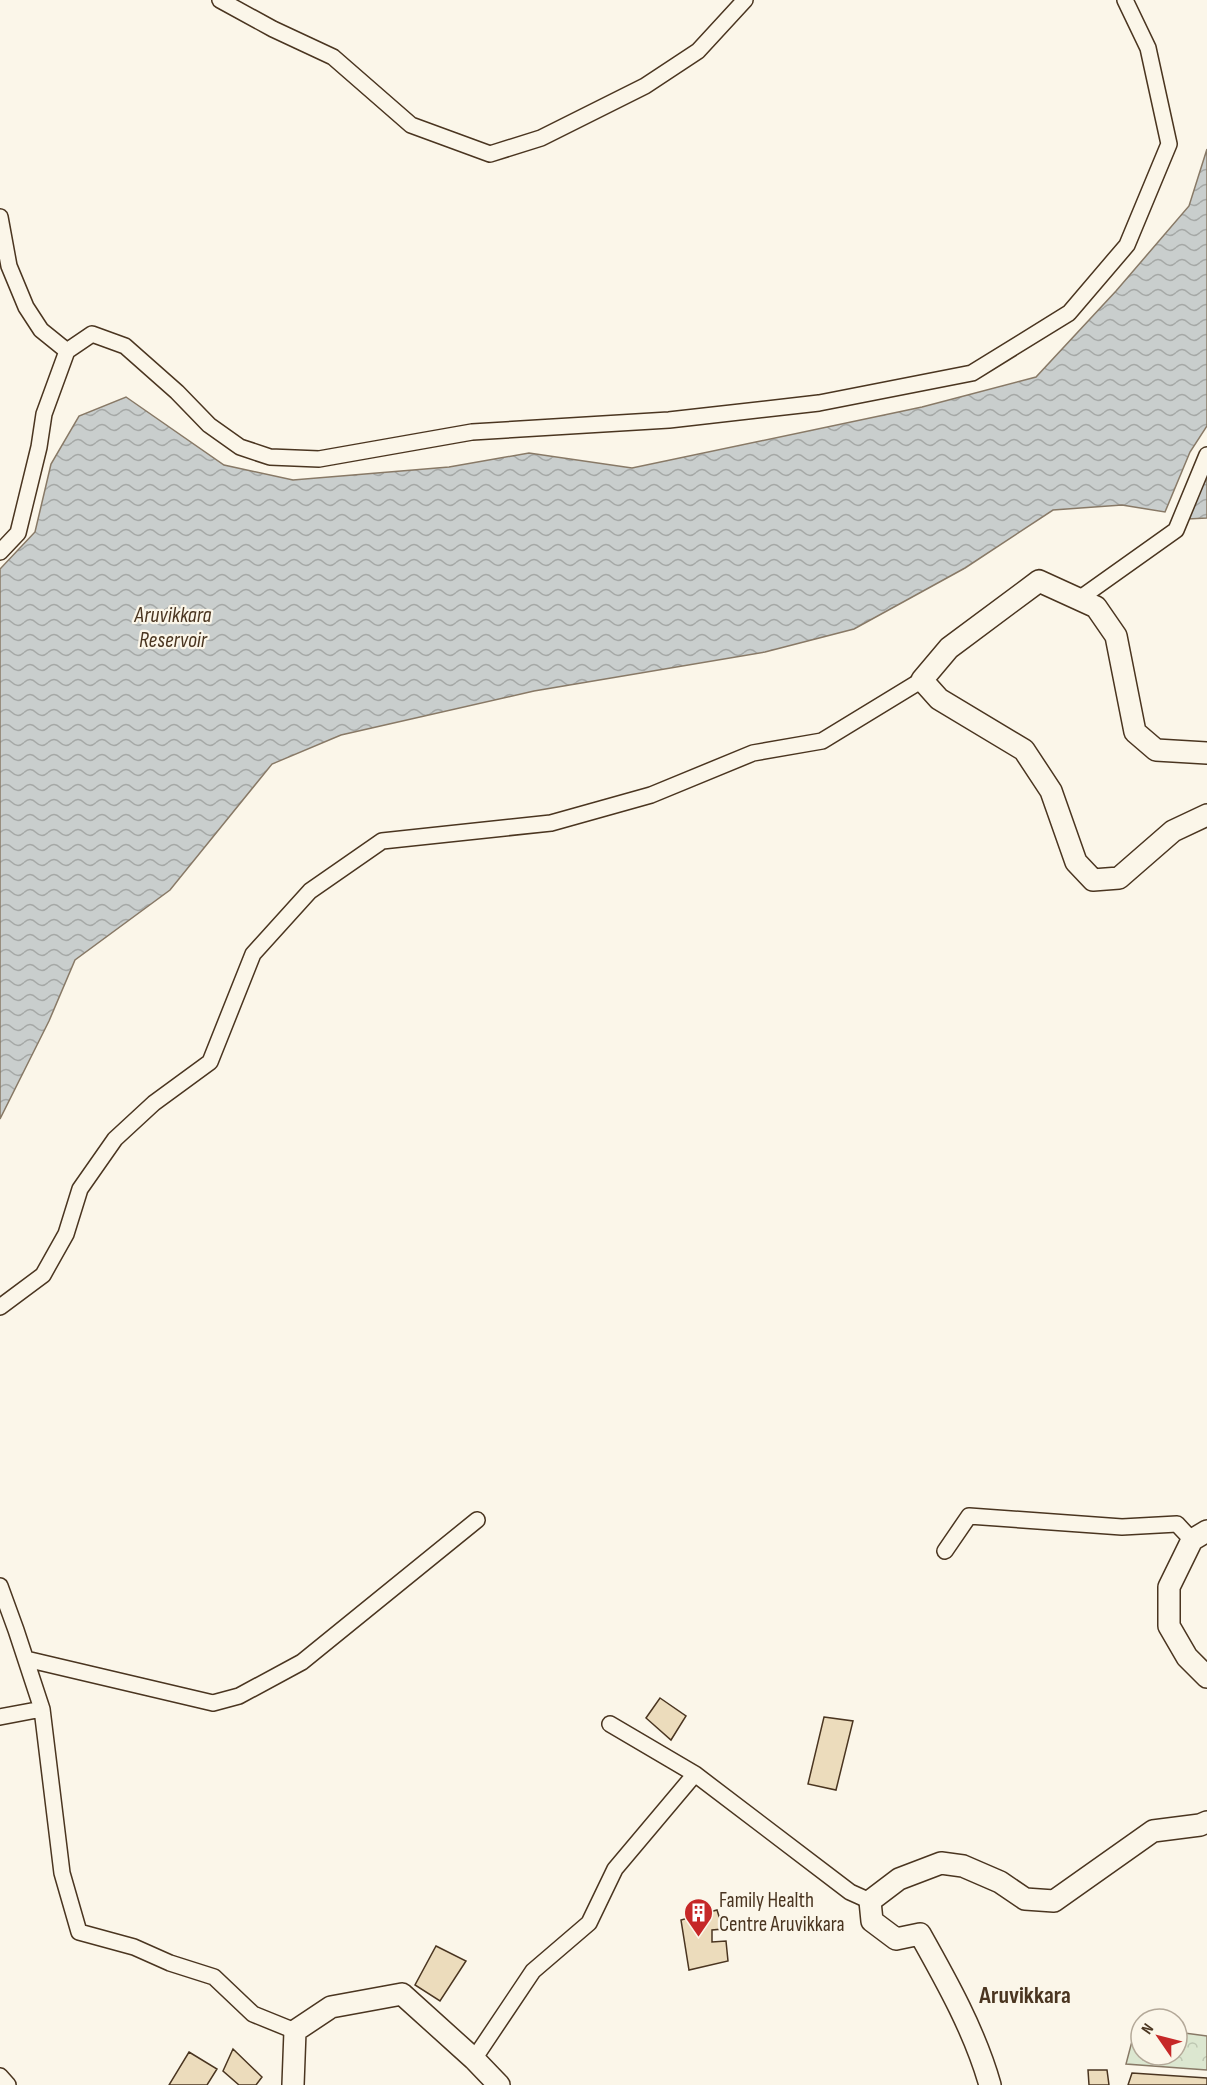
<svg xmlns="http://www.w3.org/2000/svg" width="1207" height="2085" font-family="'Sofia Sans Condensed',sans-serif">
<defs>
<pattern id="park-crowns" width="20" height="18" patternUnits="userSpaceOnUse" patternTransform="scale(1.5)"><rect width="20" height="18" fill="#dce7d0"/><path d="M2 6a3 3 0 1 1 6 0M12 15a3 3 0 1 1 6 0" fill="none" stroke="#bec7b2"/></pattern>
<pattern id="water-waves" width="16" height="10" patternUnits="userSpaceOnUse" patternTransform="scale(1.5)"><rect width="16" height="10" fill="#c9cecd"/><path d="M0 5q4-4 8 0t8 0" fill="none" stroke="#a5a8a6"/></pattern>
</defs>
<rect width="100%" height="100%" fill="#fbf6e9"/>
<!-- park -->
<path fill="url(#park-crowns)" stroke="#887966" stroke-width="1.5" d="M1136 2026 1141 2027V2055H1177V2032L1207 2036V2070L1126 2064Z"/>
<!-- water -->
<path fill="url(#water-waves)" stroke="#887966" stroke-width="1.5" d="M1207 149V426L1190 452 1165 512 1122 505 1053 510 965 568 854 629 765 652 534 691 341 735 272 764 170 890 75 960 49 1021 0 1119V569L35 532 51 464 79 416 126 397 224 465 293 480 449 467 529 453 632 468 922 407 1036 377 1116 291 1189 206Z
M1207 478V518L1188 519 1199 492Z"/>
<!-- building -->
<path fill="#ecdcbc" stroke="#4a3520" stroke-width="1.5" d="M660 1698 686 1716 671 1740 646 1718Z
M824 1717 853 1721 836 1790 808 1784Z
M717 1910 723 1929 712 1930V1942L726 1941 728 1961 689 1970 681 1920Z
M436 1946 466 1961 440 2001 415 1985Z
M233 2049 262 2077 256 2085H239L223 2071Z
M189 2052 217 2069 207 2085H169Z
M1088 2070H1107L1109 2085H1089Z
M1132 2073 1207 2078V2085H1128Z"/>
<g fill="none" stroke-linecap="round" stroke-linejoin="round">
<defs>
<path id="street" d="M220 0 273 29 333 57 411 125 490 154 541 138 645 86 698 51 745 0
M0 217 9 266 26 307 41 330 67 351
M0 552 18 533 39 447 44 414 67 351 92 334 125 346 177 392 209 425 240 447 270 457 319 459 472 432 669 420 819 403 972 373 1069 313 1127 245 1169 144 1148 48 1125 0
M1079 599 1176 530 1207 455
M0 1307 43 1275 66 1234 80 1189 115 1139 154 1103 210 1062 253 954 310 891 382 841 551 823 651 795 753 753 822 741 922 680
M945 1551 969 1516 1122 1527 1177 1524 1192 1540
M0 1586 16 1630 42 1709 0 1717
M26 1659 213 1703 239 1696 302 1662 477 1520
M42 1709 62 1873 79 1932 134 1947 170 1963 214 1977 253 2014 295 2031
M610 1724 695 1774 850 1892 870 1901
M474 2059 533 1971 589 1923 615 1869 695 1774
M0 2076 8 2085"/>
<path id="secondary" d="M1207 753 1156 750 1135 732 1116 636 1096 607 1039 581 949 648 922 680 939 699 1024 750 1051 791 1076 862 1093 880 1119 878 1173 831 1207 815
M1207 1531 1192 1540 1169 1587V1626L1187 1657 1207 1677
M293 2085 295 2031 331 2007 402 1994 474 2059 499 2085
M990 2085C975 2032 947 1982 920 1934L896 1939 872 1921 870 1901 899 1879 941 1863 963 1866 1000 1882 1025 1899 1054 1901 1153 1831 1200 1825 1207 1822"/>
</defs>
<!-- street casing -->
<use href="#street" stroke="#4a3520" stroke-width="18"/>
<!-- secondary casing -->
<use href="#secondary" stroke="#4a3520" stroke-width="24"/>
<!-- street -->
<use href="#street" stroke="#fbf6e9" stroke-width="15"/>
<!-- secondary -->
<use href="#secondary" stroke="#fbf6e9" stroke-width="21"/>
</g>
<!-- icons -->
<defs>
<symbol id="building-pin" viewBox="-11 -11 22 30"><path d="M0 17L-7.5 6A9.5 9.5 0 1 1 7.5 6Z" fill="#c62828" stroke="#fbf6e9"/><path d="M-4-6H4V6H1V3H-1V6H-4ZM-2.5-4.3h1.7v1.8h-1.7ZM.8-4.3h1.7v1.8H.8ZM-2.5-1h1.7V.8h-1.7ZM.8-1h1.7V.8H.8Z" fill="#fff"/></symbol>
</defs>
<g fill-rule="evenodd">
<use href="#building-pin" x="682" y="1896" width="33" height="45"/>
</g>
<g text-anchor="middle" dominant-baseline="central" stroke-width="4.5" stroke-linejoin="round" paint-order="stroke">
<!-- poi labels -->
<g font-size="21" fill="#4a3520" stroke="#fbf6e9" text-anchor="start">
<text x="719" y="1900">Family Health<tspan x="719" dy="24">Centre Aruvikkara</tspan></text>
</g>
<!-- water labels -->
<g font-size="22" font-style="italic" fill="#4a3520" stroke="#fbf6e9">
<text x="173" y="615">Aruvikkara<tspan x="173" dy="25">Reservoir</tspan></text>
</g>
<!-- quarter labels -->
<g font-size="24" font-weight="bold" fill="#4a3520" stroke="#fbf6e9">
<text x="1025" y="1995">Aruvikkara</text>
</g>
</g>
<!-- north arrow -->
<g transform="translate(1159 2037) rotate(305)"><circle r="28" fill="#fbf6e9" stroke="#b4a999" stroke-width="1.5"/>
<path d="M0-4.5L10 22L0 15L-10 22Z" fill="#c62828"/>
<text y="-9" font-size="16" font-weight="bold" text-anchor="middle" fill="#4a3520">N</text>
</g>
</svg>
